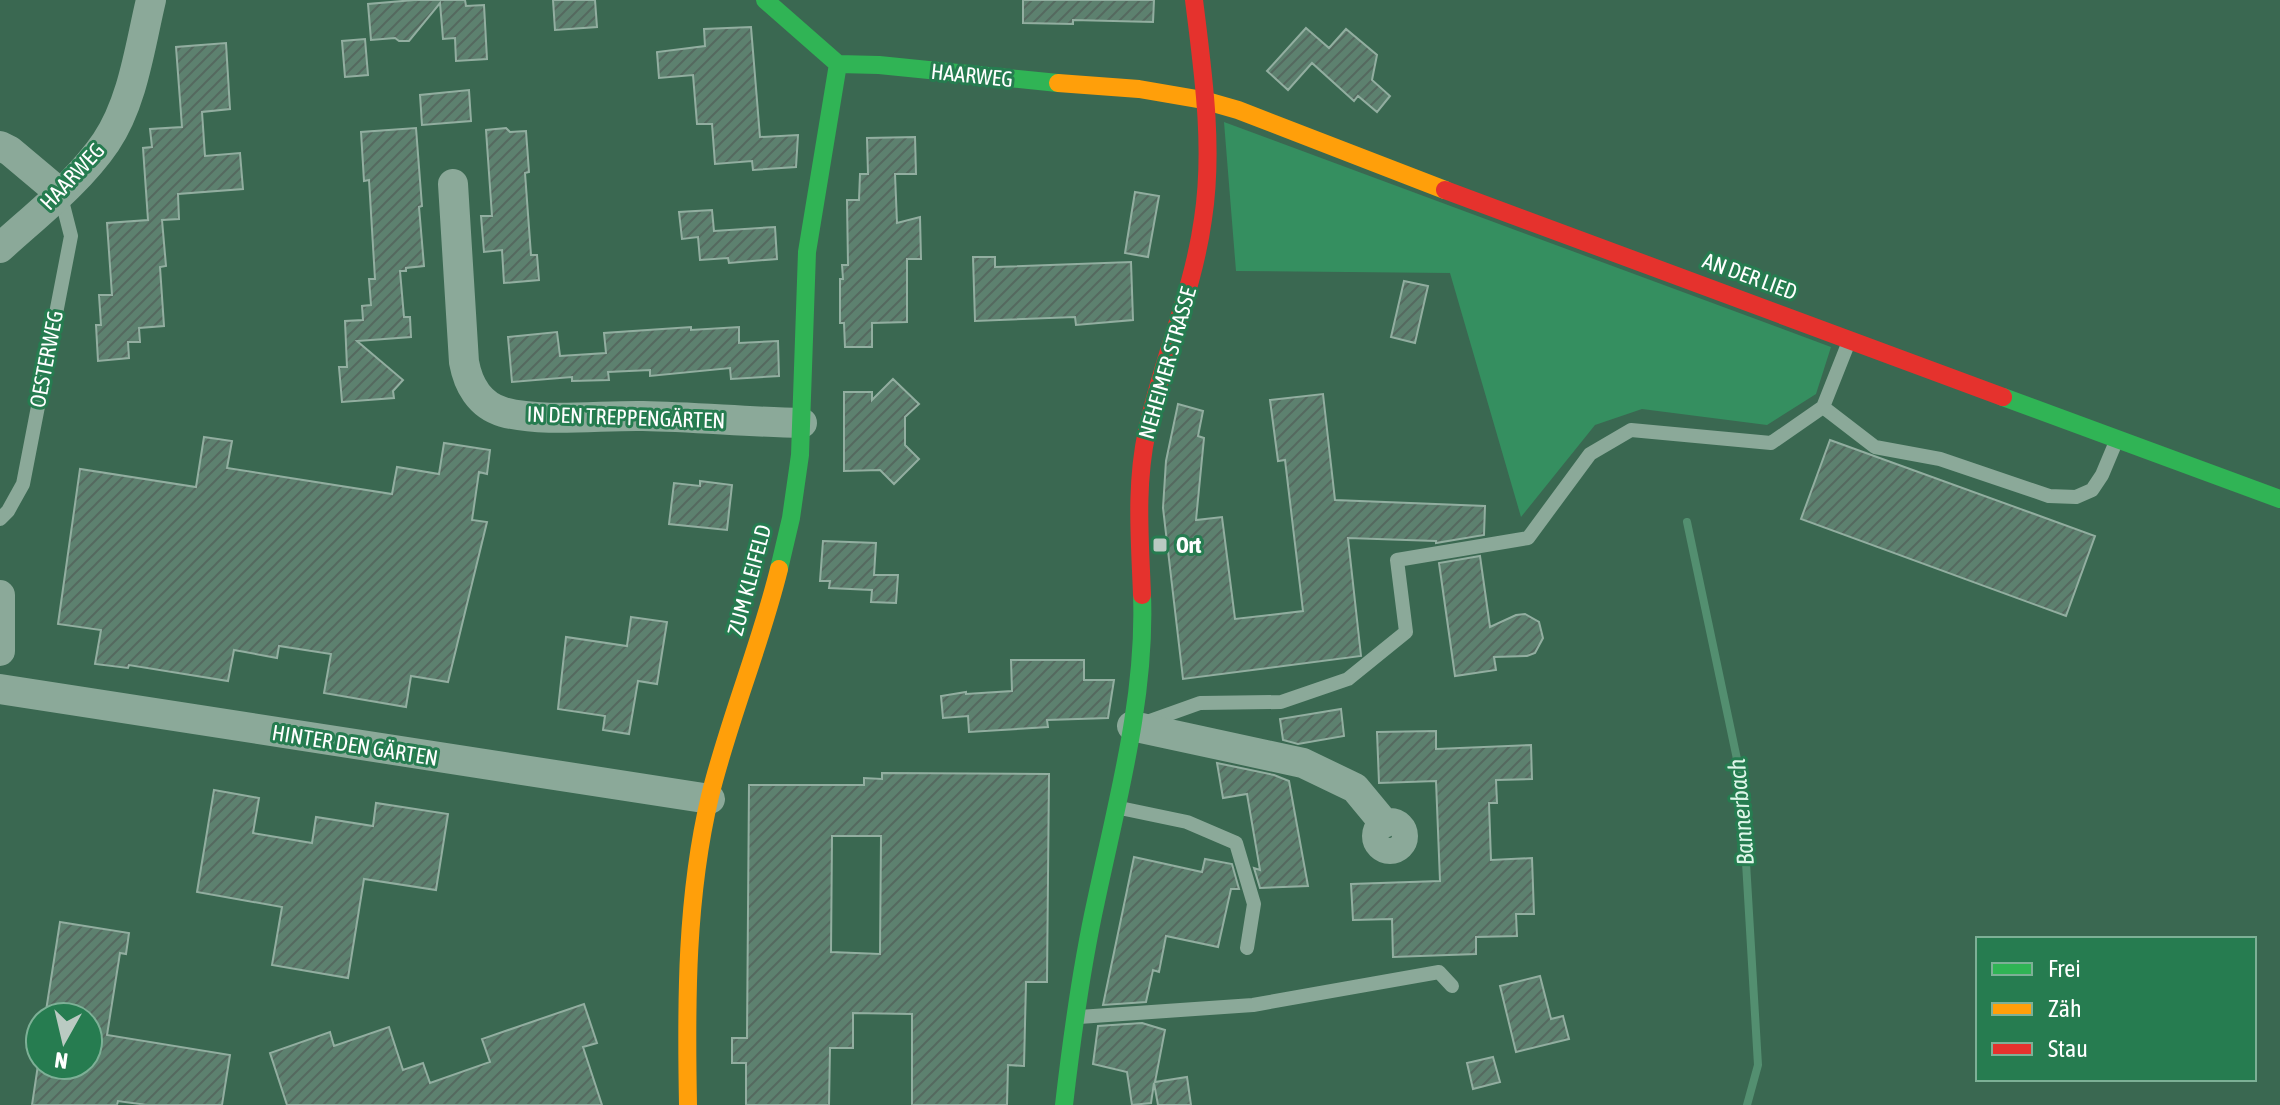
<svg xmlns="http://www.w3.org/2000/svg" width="2280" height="1105" font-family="'Asap Condensed',sans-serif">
<defs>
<pattern id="building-hatch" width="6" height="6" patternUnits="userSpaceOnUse" patternTransform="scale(2)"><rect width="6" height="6" fill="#5d816f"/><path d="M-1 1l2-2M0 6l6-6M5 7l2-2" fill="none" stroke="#55695f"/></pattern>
</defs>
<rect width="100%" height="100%" fill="#3a6851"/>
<!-- grass -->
<path fill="#358f60" d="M1224 122 1831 347 1816 394 1767 425 1642 409 1595 425 1521 517 1450 273 1236 271Z"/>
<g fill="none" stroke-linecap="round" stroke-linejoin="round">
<!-- stream -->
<path stroke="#538f70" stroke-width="8" d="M1687 522 1741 778 1758 1065 1747 1105"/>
</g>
<!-- building -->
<path fill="url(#building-hatch)" stroke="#92aea0" stroke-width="2" fill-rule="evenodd" d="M414 0H465L466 6 484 5 487 59 456 61 455 38 443 39 440 3 409 41H399L395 38 371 40 368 4Z
M553 0H595L597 27 555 30Z
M1023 0H1154L1153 22 1073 20V24L1023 23Z
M751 27 760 137 798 135 796 167 753 170 752 161 715 164 712 124H697L693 75 659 78 657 52 705 46 704 29Z
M1306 28 1329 48 1346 29 1377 55 1372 80 1390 96 1377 112 1358 96 1354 101 1312 63 1288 90 1267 71Z
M365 39 368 75 345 77 342 41Z
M226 43 230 109 202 112 205 156 240 153 243 189 178 194 179 219 162 220 166 266 160 267 164 326 139 328 140 342H128L129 358 98 361 96 325H101L99 295H112L107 223 148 220 143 148 152 147 150 129 182 127 176 47Z
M469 90 471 121 422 125 420 95Z
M416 128 422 206 419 207 424 266 406 268V271H400L404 317H410L411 337 357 341 403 380 393 391 394 398 342 402 339 367H347L345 321 363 320 362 306 371 305 369 279H375L369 180 364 181 361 132Z
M506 128 510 132 526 131 529 172 525 173 531 255H537L539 280 504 283 502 250 484 252 481 216H492L486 130Z
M915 137 916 174H895L897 223 920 217 921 259H907V322L872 323V347H845L844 323H840V279H843L842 265H848L847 200H859L860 174H868L867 138Z
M1135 192 1159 196 1148 257 1125 253Z
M712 210 714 231 775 227 777 259 729 263 728 258 700 260 698 237 682 239 679 212Z
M973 257H995V267L1131 262 1133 320 1076 325 1075 317 975 321Z
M1404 281 1428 286 1415 343 1391 337Z
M691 327V330L739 327V343L778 341 779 376 731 379 730 368 650 376V370L608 372 609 380 572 381V377L512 382 508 337 557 332 560 356 606 353 604 333Z
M893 379 919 404 905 417V445L919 459 894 484 880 470 844 471V392H872V400Z
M1323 394 1335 500 1485 506 1484 535 1436 543V541L1348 538 1361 656 1183 679 1163 508 1166 461 1178 404 1203 411 1198 436 1204 438 1196 520 1222 517 1235 619 1303 611 1285 460 1278 461 1270 400Z
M204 437 232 441 227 468 392 494 397 467 439 474 444 443 490 450 487 474 479 472 472 520 487 522 448 682 411 676 406 707 324 693 331 654 279 646 277 658 234 650 228 681 129 665 128 668 95 664 101 630 58 624 80 469 196 487Z
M1830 440 2095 536 2066 616 1801 519Z
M700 481 732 485 727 530 669 524 674 483 700 486Z
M823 541 876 543 874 575H898L896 603 871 602 872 590 829 588 830 581H820Z
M1480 556 1490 627 1516 615 1525 614 1539 622 1543 638 1535 653 1527 656 1494 657 1496 670 1455 676 1439 563Z
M631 617 667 622 657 684 638 681 629 734 603 730 605 716 558 709 566 637 627 646Z
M1011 660H1084V680H1114L1108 718 1047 720 1048 727 969 732 968 716 943 718 941 696 966 692V694L1012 691Z
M1341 709 1344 736 1298 744 1283 740 1280 719Z
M1436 731V749L1531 745 1532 779 1496 780 1497 803H1489L1491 860 1532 858 1534 914H1516L1517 936 1476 937V954L1393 957 1392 919 1353 920 1351 884 1440 881 1436 781 1379 783 1377 732Z
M1217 763 1274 775 1289 781 1308 886 1260 888 1254 868 1260 870 1247 794 1223 798Z
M882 773 1049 774 1047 982H1026L1024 1066 1008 1065 1007 1105H912V1014L853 1013V1048H830L829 1105H746V1063H732V1038H747L749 785H864V778L882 779ZM832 836H881L880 954 831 952Z
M214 790 259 798 253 833 312 843 316 817 373 826 376 803 448 814 436 890 364 879 348 978 272 965 282 907 197 892Z
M1134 857 1202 872 1205 859 1232 864 1239 889H1231L1218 947 1166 936 1159 972 1153 970 1146 1002 1103 1005Z
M60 922 129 933 126 954 120 953 107 1035 230 1055 222 1105H147L118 1101 117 1105H32L38 1065H88V1017H45Z
M1540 976 1551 1019 1563 1016 1569 1039 1516 1052 1500 986Z
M584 1004 597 1043 583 1047 602 1105H287L270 1053 330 1032 334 1046 389 1027 403 1070 423 1063 430 1083 490 1062 482 1039Z
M1142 1023 1165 1030 1155 1082 1187 1077 1191 1105H1158L1154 1083 1151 1103 1132 1105 1127 1072 1093 1064 1098 1026Z
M1493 1057 1500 1082 1473 1089 1467 1063Z"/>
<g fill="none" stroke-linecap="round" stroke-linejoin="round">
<!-- lane -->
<path stroke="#8ba999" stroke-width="14" d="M1823 407 1875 447 1940 459 2049 496 2076 497 2092 490 2102 475 2115 444
M0 519 8 511 23 484 71 236 60 193
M1144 723 1200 703 1281 702 1348 679 1406 632 1397 560 1528 538 1590 454 1631 430 1771 443 1823 407 1848 344
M1120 808 1187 822 1236 843 1254 904 1247 948
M1079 1017 1253 1005 1439 972 1452 986"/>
<!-- street -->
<path stroke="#8ba999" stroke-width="30" d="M0 146 10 151 60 193
M453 184 464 362C468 384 479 405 503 412 542 423 602 415 643 416 696 417 749 422 802 423
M0 248C35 216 79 182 106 142 133 102 140 46 151 0
M0 595V651
M0 689 710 799
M1132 726 1303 763 1355 788 1384 823
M1377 836a13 13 0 1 1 26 0a13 13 0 1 1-26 0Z"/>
<!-- fast -->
<path stroke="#30b455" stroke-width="18" d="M765 0 838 64 879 65 1058 83
M2003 397 2280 499
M779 569 791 518 800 455 807 252 838 64
M1064 1105C1072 1036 1081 969 1096 901 1117 801 1146 698 1142 595"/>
<!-- slow -->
<path stroke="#ff9f0a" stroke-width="18" d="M1058 83 1139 89 1203 100 1238 110 1445 190
M688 1105C686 1002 686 897 710 796 729 719 760 646 779 569"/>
<!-- jam -->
<path stroke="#e5322d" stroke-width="18" d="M1445 190 2003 397
M1142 595C1140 540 1135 486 1147 431 1162 359 1193 292 1203 219 1214 147 1203 72 1194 0"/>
</g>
<!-- markers -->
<rect fill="#bacac2" stroke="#267c50" stroke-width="3" x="1152" y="537" width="16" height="16" rx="4"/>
<g text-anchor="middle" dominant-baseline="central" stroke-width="6" stroke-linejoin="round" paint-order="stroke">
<!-- street labels -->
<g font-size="22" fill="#fff" stroke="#267c50">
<text transform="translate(972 75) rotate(6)">HAARWEG</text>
<text transform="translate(72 176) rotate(-47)">HAARWEG</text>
<text transform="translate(1750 276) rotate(20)">AN DER LIED</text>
<text transform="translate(46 359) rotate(-79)">OESTERWEG</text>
<text transform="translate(1167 363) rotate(-74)">NEHEIMER STRASSE</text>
<text transform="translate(626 417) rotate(2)">IN DEN TREPPENGÄRTEN</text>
<text transform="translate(749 580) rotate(-75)">ZUM KLEIFELD</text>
<text transform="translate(355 745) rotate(9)">HINTER DEN GÄRTEN</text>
</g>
<!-- poi labels -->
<g font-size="22" font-weight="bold" fill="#fff" stroke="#267c50" text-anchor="start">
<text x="1176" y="545">Ort</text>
</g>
<!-- water labels -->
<g font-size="24" font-style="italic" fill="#def6e9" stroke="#267c50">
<text transform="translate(1741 812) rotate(-95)">Bannerbach</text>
</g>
</g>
<!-- legend -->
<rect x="1976" y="937" width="280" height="144" fill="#267c50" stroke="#7db096" stroke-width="2"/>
<rect x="1992" y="963" width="40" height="12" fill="#30b455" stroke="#7db096" stroke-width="2"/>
<text x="2048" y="977" font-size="24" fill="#ffffff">Frei</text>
<rect x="1992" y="1003" width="40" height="12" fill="#ff9f0a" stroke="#7db096" stroke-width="2"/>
<text x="2048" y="1017" font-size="24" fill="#ffffff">Zäh</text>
<rect x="1992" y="1043" width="40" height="12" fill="#e5322d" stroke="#7db096" stroke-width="2"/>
<text x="2048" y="1057" font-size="24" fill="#ffffff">Stau</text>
<!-- north arrow -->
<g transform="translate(64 1041) rotate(188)"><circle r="38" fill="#267c50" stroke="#7db096" stroke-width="2"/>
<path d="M0-6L14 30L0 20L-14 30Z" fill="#bacac2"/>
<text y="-12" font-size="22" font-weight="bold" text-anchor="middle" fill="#ffffff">N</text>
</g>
</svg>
